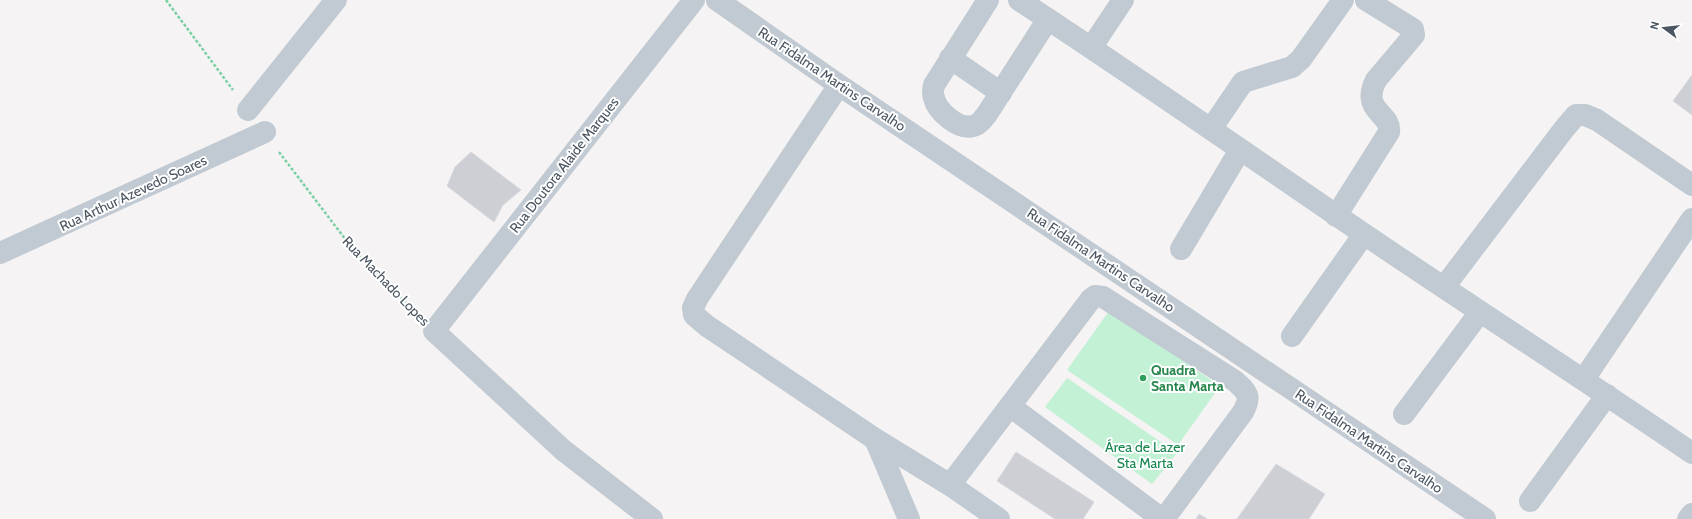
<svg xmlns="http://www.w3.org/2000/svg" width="1692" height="519" font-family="Cabin,sans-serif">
<rect width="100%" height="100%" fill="#f5f3f3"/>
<!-- green -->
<path fill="#c3f1d5" d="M1109 311 1220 386 1178 445 1067 370Z
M1067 378 1177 453 1152 484 1045 407Z"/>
<!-- building -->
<path fill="#cdcfd5" stroke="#d7d9de" d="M1692 75V115L1673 101Z
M471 152 521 190 503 205 494 222 447 186 455 167Z
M1016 452 1094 502 1083 519H1055L997 481Z
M1276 464 1325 494 1309 519H1237Z
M1199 514 1207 519H1196Z"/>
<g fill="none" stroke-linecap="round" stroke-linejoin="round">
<!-- path -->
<path stroke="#7ad0a6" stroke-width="2.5" stroke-dasharray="3 2" stroke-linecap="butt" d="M166 0 233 90
M279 152 352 248 417 314"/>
<!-- minor -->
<path stroke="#c1cad2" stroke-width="22" d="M717 0 839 85 1485 519
M988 0 934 85C933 89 932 93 934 98 937 111 958 130 973 126 979 125 983 119 987 114L1048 19
M1019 0C1126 70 1231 143 1336 215 1454 296 1574 372 1692 453
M1091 48 1123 0
M950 58 1001 93
M839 85 697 299 693 308 694 315 707 326 875 439 950 485 999 519
M248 110 336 0
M1211 129 1243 82 1292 67 1301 59 1343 0
M1336 216 1389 132C1392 113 1360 112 1376 80L1414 35 1413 29 1366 0
M1181 249 1240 150
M0 253 265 132
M1444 287 1564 129 1576 115H1585L1597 120 1692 185
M1292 336 1364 234
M1584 379 1692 219
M1010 406 1162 519
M1404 414 1480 312
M875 439 909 519
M950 485 1091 299 1095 296 1103 297 1235 381C1247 392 1252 396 1243 412L1164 519
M1530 501 1607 395
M652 519 563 450 434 331 694 0
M1688 519 1692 514"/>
</g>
<!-- markers -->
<circle fill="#2e9e5b" stroke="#fff" stroke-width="1.5" cx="1143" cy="378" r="4"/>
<g text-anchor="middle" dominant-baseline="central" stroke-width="4" stroke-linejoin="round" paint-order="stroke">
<!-- street labels -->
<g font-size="14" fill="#4a5661" stroke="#fff">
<text transform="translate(832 79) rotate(34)">Rua Fidalma Martins Carvalho</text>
<text transform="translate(564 165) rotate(-52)">Rua Doutora Alaide Marques</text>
<text transform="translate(133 193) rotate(-25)">Rua Arthur Azevedo Soares</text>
<text transform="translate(1101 260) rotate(34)">Rua Fidalma Martins Carvalho</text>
<text transform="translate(386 281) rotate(46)">Rua Machado Lopes</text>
<text transform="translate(1369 441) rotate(34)">Rua Fidalma Martins Carvalho</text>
</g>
<!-- leisure labels -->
<g font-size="14" font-weight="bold" fill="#27864d" stroke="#fff" text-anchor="start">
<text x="1151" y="370">Quadra<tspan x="1151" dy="16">Santa Marta</tspan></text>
</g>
<!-- park labels -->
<g font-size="14" fill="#17864f" stroke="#fff">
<text x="1145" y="447">Área de Lazer<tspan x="1145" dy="16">Sta Marta</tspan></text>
</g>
</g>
<!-- north arrow -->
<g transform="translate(1664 28) rotate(285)" stroke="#ffffff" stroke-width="3" paint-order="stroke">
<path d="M0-3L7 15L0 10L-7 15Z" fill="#4a5661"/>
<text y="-6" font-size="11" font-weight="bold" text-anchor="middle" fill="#4a5661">N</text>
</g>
</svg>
